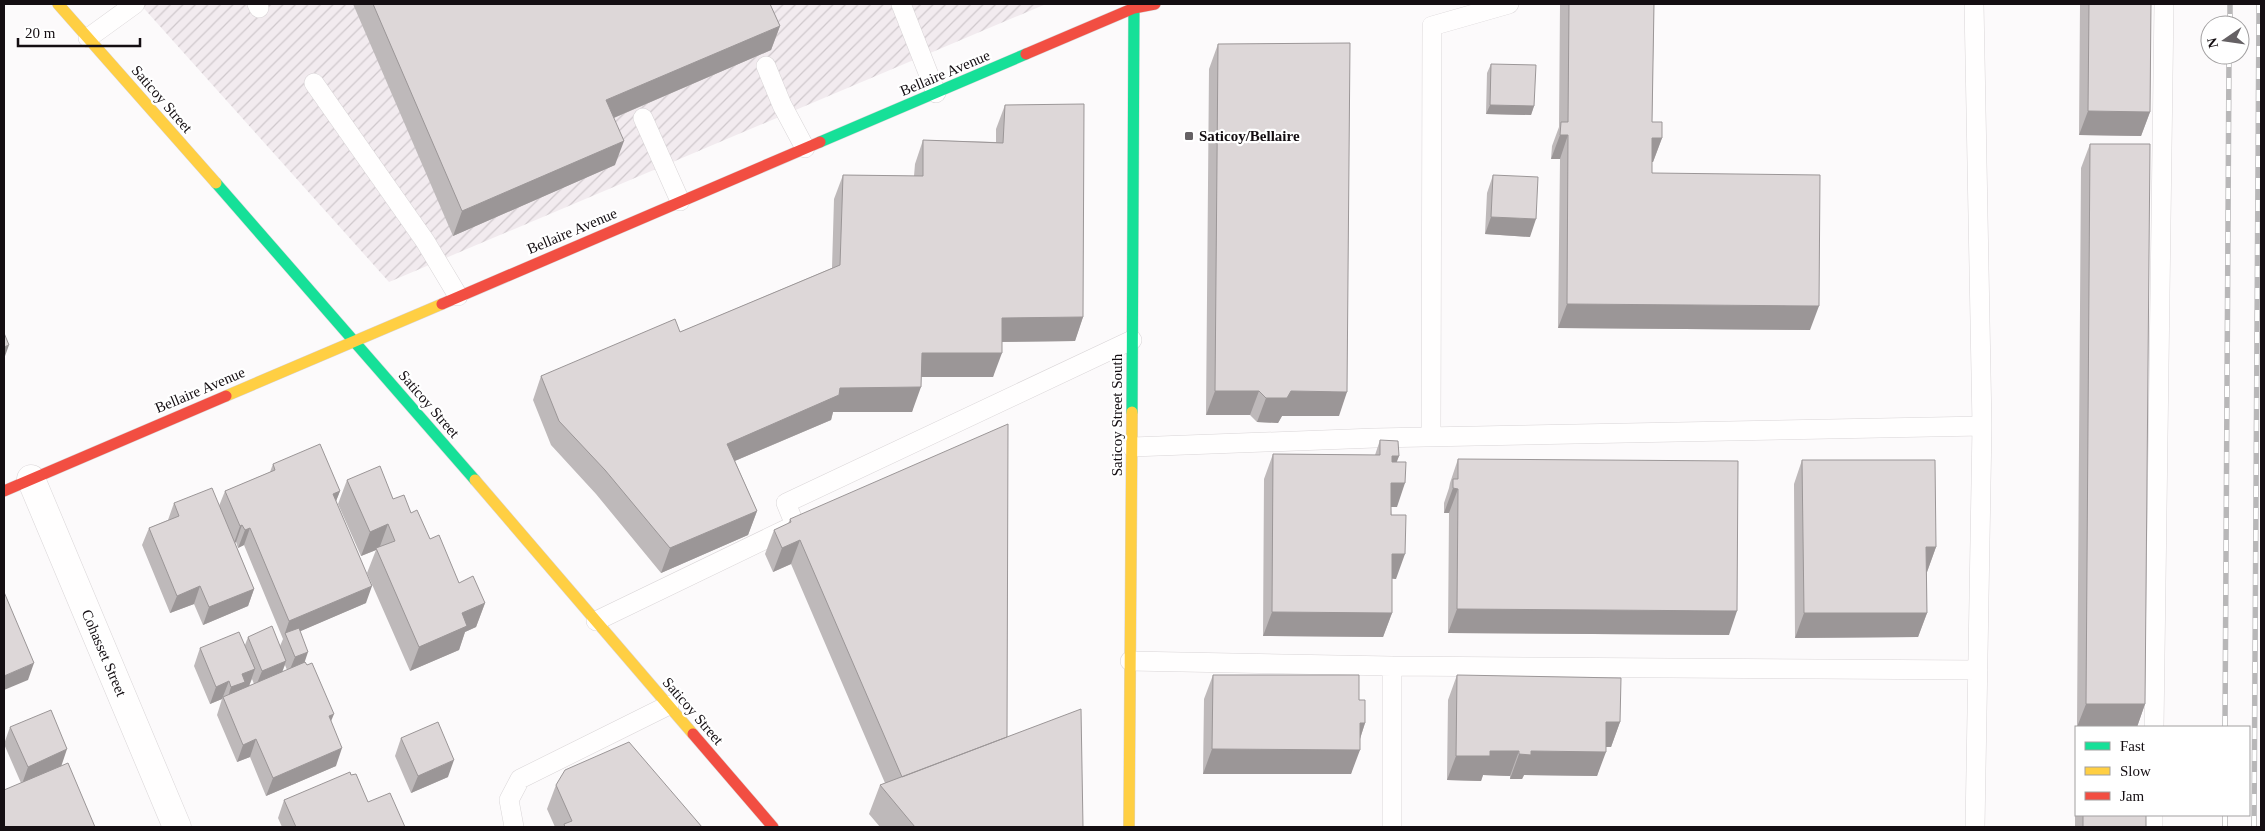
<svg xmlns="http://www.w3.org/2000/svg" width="2265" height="831" font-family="Georgia,serif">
<defs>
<pattern id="industrial-furrows" width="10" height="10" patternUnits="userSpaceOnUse" patternTransform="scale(1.25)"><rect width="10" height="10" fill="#f2ebef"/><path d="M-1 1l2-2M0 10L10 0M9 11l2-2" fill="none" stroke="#cfc8cc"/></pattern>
</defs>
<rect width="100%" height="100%" fill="#fcfafb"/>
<!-- industrial -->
<path fill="url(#industrial-furrows)" d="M140 4H1046L389 282Z"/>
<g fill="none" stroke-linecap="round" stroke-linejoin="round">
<defs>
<path id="lane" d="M257 4 259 8
M901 4 936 93
M1974 4 1982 426
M88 38 135 4
M766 66 782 105 805 148
M314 83 425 241 458 296
M643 118 680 201
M1431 437 1432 26 1509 4
M1132 447 1375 438 1982 426 1975 827
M596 621 795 525 786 503 1132 340
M1130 661 1392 666V827
M1392 666 1978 670
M2154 727 2164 4
M514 827 509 800 520 779 669 705
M2153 827V815"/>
<path id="street" d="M31 479 177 827"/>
<path id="fast" d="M820 142 1026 54
M216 183 475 480
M1132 412 1134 4"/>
<path id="slow" d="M58 4 216 183
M226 396 442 304
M475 480 693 734
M1129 827 1132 412"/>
<path id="jam" d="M1026 54 1134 8 1155 4
M442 304 820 142
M4 491 226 396
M693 734 773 827"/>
</defs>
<!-- lane casing -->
<use href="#lane" stroke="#d9d5d7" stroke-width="20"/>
<!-- street casing -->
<use href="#street" stroke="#d9d5d7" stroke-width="29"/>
<!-- fast casing -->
<use href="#fast" stroke="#d9d5d7" stroke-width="12"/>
<!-- slow casing -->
<use href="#slow" stroke="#d9d5d7" stroke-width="12"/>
<!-- jam casing -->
<use href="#jam" stroke="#d9d5d7" stroke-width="12"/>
<!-- lane -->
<use href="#lane" stroke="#fffefe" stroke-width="19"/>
<!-- street -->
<use href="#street" stroke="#fffefe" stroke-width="28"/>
<!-- fast -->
<use href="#fast" stroke="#16e098" stroke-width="11"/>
<!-- slow -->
<use href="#slow" stroke="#ffcf43" stroke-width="11"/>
<!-- jam -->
<use href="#jam" stroke="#f24e42" stroke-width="11"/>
<defs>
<path id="rail" d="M2230 25V4
M2225 727 2229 55
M2225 827V815
M2254 827 2259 4"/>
</defs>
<!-- rail casing -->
<use href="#rail" stroke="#b8b7b8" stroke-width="5.5"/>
<!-- rail -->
<use href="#rail" stroke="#fff" stroke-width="4" stroke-dasharray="11" stroke-linecap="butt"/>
</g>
<!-- wall -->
<path fill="#beb9ba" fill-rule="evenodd" d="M353 4H770L780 26 771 50 614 118 615 165 453 236Z
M1560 4H1654L1652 122 1662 138 1653 162H1652V173L1810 330 1558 328 1560 159H1551L1552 146 1559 127Z
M2080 4H2151L2150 112 2141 136 2079 135Z
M1218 44 1339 416H1282L1278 423 1257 422 1250 415H1206L1209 69Z
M1491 64 1534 106 1531 115 1486 114 1487 73Z
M1005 105 1083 317 1075 341 1002 342 993 377H921L912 412H833L831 420 735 461 757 511 748 535 661 573 596 494 551 445 533 400 541 376 680 332 832 268 834 199 843 175 914 176 915 164 923 140 996 142V129Z
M2090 144 2145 704 2137 727H2077L2081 168Z
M1493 175 1530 237 1485 234 1487 193Z
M1380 440 1399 456 1396 462 1397 507H1391L1396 579 1392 578V613L1383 637 1263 636 1264 479 1273 454 1375 455Z
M1458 459 1729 635 1448 633 1449 513H1444V503L1449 488 1450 483Z
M1802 460 1936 547 1927 572V613L1918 637 1795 638 1794 484Z
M273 464 340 491 336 501 366 603 300 631 305 662 331 722 336 766 266 796 250 757 237 762 217 715 222 699 210 704 194 666 200 648 245 645 248 637 280 646 283 639 244 545 238 548 236 542 235 543 254 589 248 606 203 625 194 604 170 613 142 545 149 528 168 520 174 503 219 506 225 491 270 472ZM285 665 287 670 282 672ZM252 679 254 684 249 686Z
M347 480 393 499 411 513 459 583 485 603 476 627 465 632 459 650 410 671 367 573 376 550 361 556 338 504Z
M790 519 1007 737 1083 827H880L869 814 880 785 885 783 791 564 773 572 765 554 774 530 788 524Z
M1213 675 1359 700 1365 723 1360 739 1351 774H1203L1204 699Z
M1457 675 1620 722 1611 747H1606L1597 776 1524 775 1522 779H1510V776L1483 775 1481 781 1447 780 1448 700Z
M10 727 67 749 21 783 4 744Z
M401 738 448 777 411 793 395 756Z
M2076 774V815H2146V827H2075V777Z
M351 775 368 802 405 827H282L278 818 284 800Z
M556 785 702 827H555L547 809Z"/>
<!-- shaded-wall -->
<path fill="#9b9697" d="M780 26 771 50 597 125 606 100Z
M1490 105 1534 106 1531 115 1486 114Z
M2088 111 2150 112 2141 136 2079 135Z
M1560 135H1568L1560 159H1551Z
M1652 138H1662L1653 162H1643Z
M624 141 615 165 453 236 462 211Z
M1491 217 1536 219 1530 237 1485 234Z
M1567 304 1819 306 1810 330 1558 328Z
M1083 317 1075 341 993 342 1002 318Z
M9 345 4 359V347Z
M922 353H1002L993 377H913Z
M921 387 912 412H833L831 420 718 468 727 444 840 388Z
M1215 391H1259L1250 415H1206Z
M1291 391 1347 392 1339 416H1282L1278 423 1257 422 1266 398Z
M1392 456H1399L1390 480Z
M1391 483H1405L1397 507H1383Z
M1453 488 1458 489 1449 513H1444Z
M340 491 333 509V494Z
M757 511 748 535 661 573 670 548Z
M388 524 379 549 376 548V550L361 556 370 532Z
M242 525 236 542 234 543 240 526Z
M250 528 244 545 238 548 245 530Z
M800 540 791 564 773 572 782 548Z
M1926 547H1936L1927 572H1918Z
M1392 554H1405L1396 579 1384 578Z
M200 586 194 604 170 613 177 596Z
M372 586 366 603 287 637 285 633 283 639 289 621Z
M254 589 248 606 203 625 209 607Z
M485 603 476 627 465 632 459 650 410 671 419 647 462 613Z
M1457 609 1737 611 1729 635 1448 633Z
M1272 612 1392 613 1383 637 1263 636Z
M1804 613H1927L1918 637 1795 638Z
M308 652 302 670 288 674 295 657Z
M286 661 280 678 255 688 262 671Z
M34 663 28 680 4 690V676Z
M255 669 249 686 226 703 231 687 242 674Z
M229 681 222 699 210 704 216 687Z
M2086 704H2145L2137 727H2077Z
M334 714 327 731 329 716Z
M1606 722H1620L1611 747H1597Z
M1360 723H1365L1357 748Z
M256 739 250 757 237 762 243 745Z
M342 748 336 766 266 796 273 778Z
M67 749 61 767 22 784 28 767Z
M1212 749 1360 750 1351 774H1203Z
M1490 751H1519L1510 776 1483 775 1481 781 1447 780 1456 756Z
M1531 751 1606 752 1597 776 1524 775 1522 779H1510L1519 754Z
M454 760 448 777 411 793 418 776Z"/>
<!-- building -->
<path fill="#ddd7d8" stroke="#9b9697" d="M373 4H770L780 26 606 100 624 141 462 211Z
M1569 4H1654L1652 122H1662V138H1652V173L1820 175 1819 306 1567 304 1568 135H1560L1561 122H1568Z
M2089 4H2151L2150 112 2088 111Z
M1350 43 1347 392 1291 391 1287 398H1266L1259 391H1215L1218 44Z
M1491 64 1536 65 1534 106 1490 105Z
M1084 104 1083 317 1002 318V353H922L921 387 840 388 839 395 727 444 757 511 670 548 605 470 559 421 541 376 675 319 680 332 840 265 843 175 923 176V140L1003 143 1005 105Z
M2090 144H2150L2145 704H2086Z
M1493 175 1538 177 1536 219 1491 217Z
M4 333 9 345 4 347Z
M1008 424 1007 737 902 777 800 540 782 548 774 530 791 522 790 519Z
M1380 440 1398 441 1399 456H1392V462H1406L1405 483H1391V515H1406L1405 554H1392V613L1272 612 1273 454 1380 455Z
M320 444 340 491 333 494 372 586 289 621 250 528 245 530 242 525 240 526 225 491 275 470 273 464Z
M1458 459 1738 461 1737 611 1457 609 1458 489 1453 488V479H1458Z
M1802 460H1935L1936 547H1926L1927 613H1804Z
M380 466 393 499 404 495 411 513 417 510 430 539 439 535 459 583 473 576 485 603 462 613 467 626 419 647 376 548 395 541 388 524 370 532 347 480Z
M212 488 254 589 209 607 200 586 177 596 149 528 179 516 174 503Z
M4 592 34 663 4 676Z
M272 626 286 661 262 671 248 637Z
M299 628 308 652 295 657 285 633Z
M239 632 255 669 242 674 245 682 231 687 229 681 216 687 200 648Z
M305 662 307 665 312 663 334 714 329 716 342 748 273 778 256 739 243 745 223 697Z
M1213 675H1359V700H1365V723H1360V750L1212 749Z
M1457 675 1621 678 1620 722H1606V752L1531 751V755L1519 754V751H1490V756H1456Z
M1081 709 1083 827H915L880 785Z
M51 710 67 749 28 767 10 727Z
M438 722 454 760 418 776 401 738Z
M629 742 702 827H565L564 824 572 821 556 785 565 770Z
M68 763 95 827H4V790Z
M350 772 351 775 356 774 368 802 390 793 405 827H296L284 800Z
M2083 815H2146V827H2083Z"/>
<!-- markers -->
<rect fill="#656164" stroke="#fff" stroke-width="2" x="1184" y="131" width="10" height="10" rx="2.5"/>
<g text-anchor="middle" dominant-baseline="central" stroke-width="4.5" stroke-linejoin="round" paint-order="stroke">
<!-- street labels -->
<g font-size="15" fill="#140e12" stroke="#fff">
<text transform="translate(945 73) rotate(-23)">Bellaire Avenue</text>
<text transform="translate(162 99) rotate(49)">Saticoy Street</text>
<text transform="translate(572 231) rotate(-23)">Bellaire Avenue</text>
<text transform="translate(200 390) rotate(-23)">Bellaire Avenue</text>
<text transform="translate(429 404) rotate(49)">Saticoy Street</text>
<text transform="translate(1117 415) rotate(-90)">Saticoy Street South</text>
<text transform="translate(104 653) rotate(67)">Cohasset Street</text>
<text transform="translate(693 711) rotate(49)">Saticoy Street</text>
</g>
<!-- poi labels -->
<g font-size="15" font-weight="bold" fill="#140e12" stroke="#fff" text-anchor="start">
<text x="1199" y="136">Saticoy/Bellaire</text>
</g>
</g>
<!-- border -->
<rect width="2265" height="831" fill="none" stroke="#140e12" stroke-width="10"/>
<!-- legend -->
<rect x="2075" y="726" width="175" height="90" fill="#ffffff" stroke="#a19fa0"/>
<rect x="2085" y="742" width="25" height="8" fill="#16e098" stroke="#a19fa0"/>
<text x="2120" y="751" font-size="15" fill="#140e12">Fast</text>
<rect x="2085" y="767" width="25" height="8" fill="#ffcf43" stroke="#a19fa0"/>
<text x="2120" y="776" font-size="15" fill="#140e12">Slow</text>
<rect x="2085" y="792" width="25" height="8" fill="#f24e42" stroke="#a19fa0"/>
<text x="2120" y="801" font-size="15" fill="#140e12">Jam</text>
<!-- north arrow -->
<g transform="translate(2225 40) rotate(257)"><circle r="24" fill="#ffffff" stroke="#a19fa0"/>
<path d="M0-4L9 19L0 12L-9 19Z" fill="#656164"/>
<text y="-8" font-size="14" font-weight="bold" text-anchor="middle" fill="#140e12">N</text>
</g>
<!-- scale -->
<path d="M18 38v8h122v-8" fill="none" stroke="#140e12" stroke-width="2.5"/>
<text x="25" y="38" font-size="15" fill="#140e12" stroke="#ffffff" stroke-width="4" paint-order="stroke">20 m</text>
</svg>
